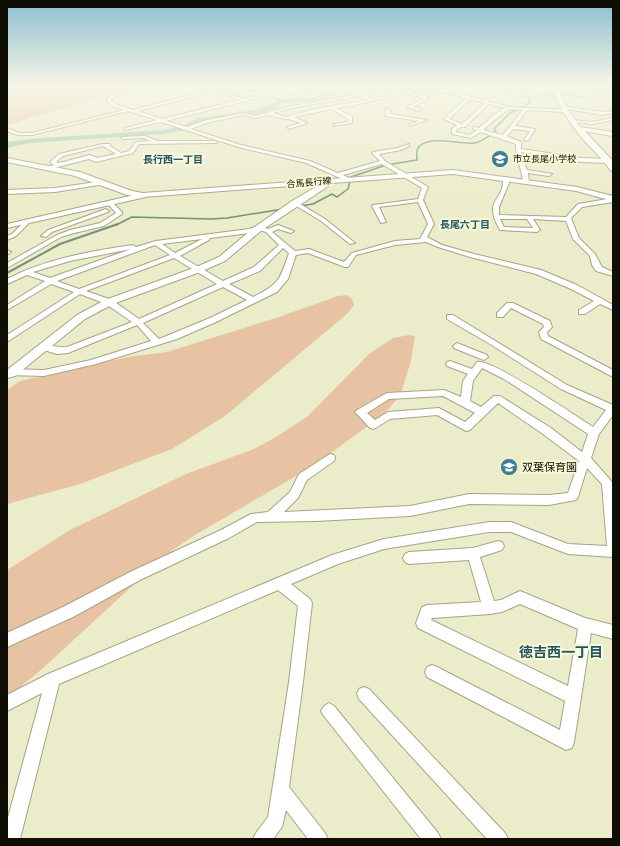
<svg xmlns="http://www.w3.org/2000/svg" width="620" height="846" font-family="Signika,'Noto Sans JP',sans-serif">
<rect width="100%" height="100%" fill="#ebecca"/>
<!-- green -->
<path fill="#e7c3a4" d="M7 85H123L127 87 120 91 7 125Z
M346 295 352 299 354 305 347 314 225 416 172 449 80 484 7 504V390L20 381 128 357 167 352 276 318 338 296Z
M409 335 415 336 411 361 400 396 383 415 313 466 195 535 167 554 42 669 7 698V570L70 530 186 474 254 449 276 437 308 416 369 354 393 338Z"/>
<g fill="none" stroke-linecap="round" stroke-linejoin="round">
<!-- stream-far1 -->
<path stroke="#73937a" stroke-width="1.5" d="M300 206 313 204 332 194 337 197 348 189 351 177 386 165 417 160C417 156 416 151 418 148 427 134 460 145 474 143 482 142 489 136 496 131L494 129 510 113 530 103 523 85
M116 225 132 217 211 219 227 218 283 209"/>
<!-- stream -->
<path stroke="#73937a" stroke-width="2" d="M7 273 60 244 118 224"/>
<!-- river -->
<path fill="#9eccad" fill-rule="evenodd" d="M364 85H384L340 93 329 97 314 101 283 103 278 108 258 114 200 122 187 130 163 134 29 143 7 148V142L29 139 163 130 182 126 198 118 254 110 272 104 281 99 314 97 338 89Z"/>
<defs>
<path id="minor" d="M125 85H130L135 89 112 98 111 100 113 103 133 110 210 90 180 85 211 88 243 99 269 93 285 97 320 88 341 89 359 85H372L346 90 359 94 398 85H407L364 95 373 99 431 85H440L435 87 445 89 460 85H468L449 91 509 107 566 110 564 112 527 110 515 126 535 129 528 141 524 140 530 131 513 129 507 136 521 142V149L582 158 609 159 612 161 609 163 582 162 521 152 527 170 552 174 549 176 528 173 529 182 526 184 523 182C522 169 515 156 516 144L481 132 471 138 452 134V129L457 125 444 119 466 98 445 92 425 97 429 99 413 107 422 109 420 111 407 107 423 99 407 93 355 105 336 108 352 117V123L334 126V124L348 122V119L332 109 294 117 307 123 289 129 287 127 301 123 289 119H286L268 115 255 118 244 115 206 123 191 129 241 145 310 161 338 173 380 161 372 153 373 152 398 148 409 144V146L401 150 379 154 385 161 428 187 423 200 434 224 427 237 442 245 474 254 541 270 577 285 613 305V310L600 304 585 314H579V310L594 301 571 289 536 274 470 257 438 247 426 242 395 245 356 255 348 267H345L308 253 296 255 288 279 277 292 216 322 177 339 96 364 44 376 7 375V369L44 370 91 360 151 341 137 325 68 353 57 354 41 349 40 347 41 345C49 344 57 348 67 347L132 322 106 304 80 294 7 342V335L74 292 51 284 7 310V305L45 281 27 275 7 284V279C46 259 90 251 133 245L136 247 156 241 249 229 259 226 268 229 278 225 294 231 291 233 278 229 272 232 295 251 309 249 344 262 352 253 395 241 420 239 428 224 418 202 379 207 386 222 381 223 372 206 373 205 418 199 422 188 382 164 343 175 349 178V180L347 181 306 163 238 147 161 122 125 130V128L157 120 128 111 32 135H18L7 131V128L19 133H32L124 110 110 105 107 100 110 96 130 89ZM430 88 440 91 421 96 411 92ZM327 89 355 95 292 106 255 116 244 113 203 121 187 127 166 121 269 95C291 105 305 92 327 89ZM215 91 240 100 162 119 138 111ZM359 96 368 100 319 108 286 117 273 113 292 108ZM470 99 485 103 462 124 449 119ZM489 104 505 108 494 115 479 128 473 127V129L477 130 470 135 456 132V130L461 127H465ZM510 109 523 110 503 135 483 130 498 117ZM259 230 266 232 279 245 254 267 223 281 180 256 209 240 210 238 250 233ZM202 239 175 253 162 244ZM155 245 170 255 79 289 57 281ZM283 248 289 253C280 280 279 284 253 297L229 284 260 271ZM131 249 50 278 33 272 70 261ZM174 258 217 284 139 319 112 300 86 291ZM223 287 247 300 210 318 159 339 143 323Z
M474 85H482L516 94 559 97 557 98 516 96Z
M610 85H613V88H612Z
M584 89 604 90 603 92 586 91 587 94 609 97 607 98 554 94H583L582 90Z
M227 90 250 91 261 94 259 95 226 92Z
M562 106 602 112 613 111V113L602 115 561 108Z
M386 108 391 111 390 114 427 120 410 126V124L419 121 385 116 387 111 384 109Z
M613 118V120L592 124 569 121 571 120 592 122Z
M145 136 158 141H216L218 142 216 143 139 144 133 153 96 162 89 159 46 170 43 168 54 165 50 162 59 154 103 144H110V146L121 153 129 151 136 142 150 141 144 138 123 139 121 137ZM103 146 116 154 97 158 90 155 59 163 56 162 63 156Z
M506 177 509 179V183L499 207V215L566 217 578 204 613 198V202L582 207 571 218 579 238 595 254 602 267 613 272V276L596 271 592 265 590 256 573 239 566 221 533 219 540 230 537 232 500 230C482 198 504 203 503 179ZM500 219H527L533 228 504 227Z
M103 181 106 183 105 184 55 192 7 194V190L55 188Z
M107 201H111L122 212V214L104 226 74 233 61 237 7 268V263L57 235 70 230 100 223 116 213 107 203Z
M293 202H297L325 219 355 243 350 244 321 221 293 204Z
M106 209 109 211 108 212 52 232 46 237 41 236 48 230Z
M25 221 30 222 16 236 7 240V236L12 234Z
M7 250 11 252 7 255Z
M507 303H513L550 321 552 327 547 332 548 336 613 370V377L541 339 539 332 544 327 543 324 511 308 503 317H497V313Z
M447 315H453L567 385 613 405V415L599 434 591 458 613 483V557L568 554 511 532H489L384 549 338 564 291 584 310 599 312 603 303 682 289 787 325 833 328 839H308L286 810 282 827 273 839H253L256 833 268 817 289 682 298 606 278 590 59 684 20 839H7V821L42 693 7 711V695L48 674 332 555 384 539 489 522H511L568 544 607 546 602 484 587 468 578 497 576 500 549 505 469 504 410 516 316 521 257 522 229 538 140 580 73 617 7 647V633L63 607 130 572 221 530 251 514 268 512 290 492 299 474 330 454 334 455 335 458 334 461 307 480 298 498 284 512 410 506 469 494 549 495 568 493 579 461 543 434 498 403 470 430 466 431 437 415 390 419 374 429 370 428 357 414 355 412 357 410 387 393 444 390 461 397 463 381 468 374 447 366 446 364 447 362 450 361 472 369 477 362C491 358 576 416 593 427L606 410 561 389 490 344 447 319ZM482 368 504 379 588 434 582 452 551 428 500 396H494L481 407 470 401 473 381ZM443 396 475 413 465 422 439 408 388 412 375 420 367 413 389 399Z
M457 343 487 355 488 357 484 360 481 359 454 348 453 346Z
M498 541 502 542 504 546 502 550 480 557 494 601 501 600 520 591 585 618 613 625V639L591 633 574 742 572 748 566 750 427 677 425 672 427 667 432 665 437 667 560 730 565 701 418 628 416 623 422 607 427 605 481 602 469 560 409 564 405 562 403 558 405 554 409 552 473 548ZM520 604 578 629 568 686 431 620 432 618 490 614 502 612Z
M364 687 369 689 505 833 508 839H487L359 699 357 694 359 689Z
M329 703 334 706 438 833 441 839H421L324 716 321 711 324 706Z"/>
<path id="tertiary" d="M579 127 613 132V136L577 130V128Z
M329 179H335L336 181 262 230 225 261 200 272 113 304 85 319 15 376 7 378V370L77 315 105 300 194 268 219 257 256 226 292 201Z
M143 193 147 195 146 197 7 228V224Z"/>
<path id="secondary" d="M7 158 80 172 132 191 143 193 453 170 577 187 613 196V201L576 191 453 174 143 197 127 195 75 176 7 162Z"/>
<path id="primary" d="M551 85H557L567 107 579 125 613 161V171L610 170C602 157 590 148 581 137 568 121 558 105 551 85Z"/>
</defs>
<!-- minor casing -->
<use href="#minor" stroke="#a4a585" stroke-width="2"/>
<!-- tertiary casing -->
<use href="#tertiary" stroke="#a4a585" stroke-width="2"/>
<!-- secondary casing -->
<use href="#secondary" stroke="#a4a585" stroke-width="2"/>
<!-- primary casing -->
<use href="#primary" stroke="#a4a585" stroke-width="2"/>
<!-- minor -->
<use href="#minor" fill="#fff" fill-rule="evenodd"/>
<!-- tertiary -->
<use href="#tertiary" fill="#fff" fill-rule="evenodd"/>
<!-- secondary -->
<use href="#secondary" fill="#fff" fill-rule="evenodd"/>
<!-- primary -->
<use href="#primary" fill="#fff" fill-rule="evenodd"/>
</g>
<!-- sky -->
<linearGradient id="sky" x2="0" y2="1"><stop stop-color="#8abed0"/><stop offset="0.42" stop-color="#f6f6e7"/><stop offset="1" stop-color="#f6f6e7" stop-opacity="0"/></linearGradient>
<rect width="620" height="204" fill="url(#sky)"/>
<!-- icons -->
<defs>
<symbol id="school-disc" viewBox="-11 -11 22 22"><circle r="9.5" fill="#3f7d93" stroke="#f8f9d7"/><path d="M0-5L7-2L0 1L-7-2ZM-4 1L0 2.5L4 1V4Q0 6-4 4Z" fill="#fff"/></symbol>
</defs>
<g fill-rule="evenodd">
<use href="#school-disc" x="490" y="149" width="20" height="20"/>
<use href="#school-disc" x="499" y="457" width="20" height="20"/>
</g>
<g text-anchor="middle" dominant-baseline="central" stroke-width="4" stroke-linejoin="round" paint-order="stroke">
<!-- far-poi labels -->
<g font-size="9" fill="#0e0e04" stroke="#f8f9d7" text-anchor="start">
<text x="513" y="159">市立長尾小学校</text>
</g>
<!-- far-street labels -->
<g font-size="9" fill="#0e0e04" stroke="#f8f9d7">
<text transform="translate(309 183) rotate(-5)">合馬長行線</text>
</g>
<!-- far-neighbourhood labels -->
<g font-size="10" font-weight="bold" fill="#225465" stroke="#f8f9d7">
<text x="173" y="160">長行西一丁目</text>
<text x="465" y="225">長尾六丁目</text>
</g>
<!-- poi labels -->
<g font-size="11" fill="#0e0e04" stroke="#f8f9d7" text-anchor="start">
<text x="522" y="467">双葉保育園</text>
</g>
<!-- near-neighbourhood labels -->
<g font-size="14" font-weight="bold" fill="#225465" stroke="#f8f9d7">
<text x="561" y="652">徳吉西一丁目</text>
</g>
</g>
<!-- border -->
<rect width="620" height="846" fill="none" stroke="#0e0e04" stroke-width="16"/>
</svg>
